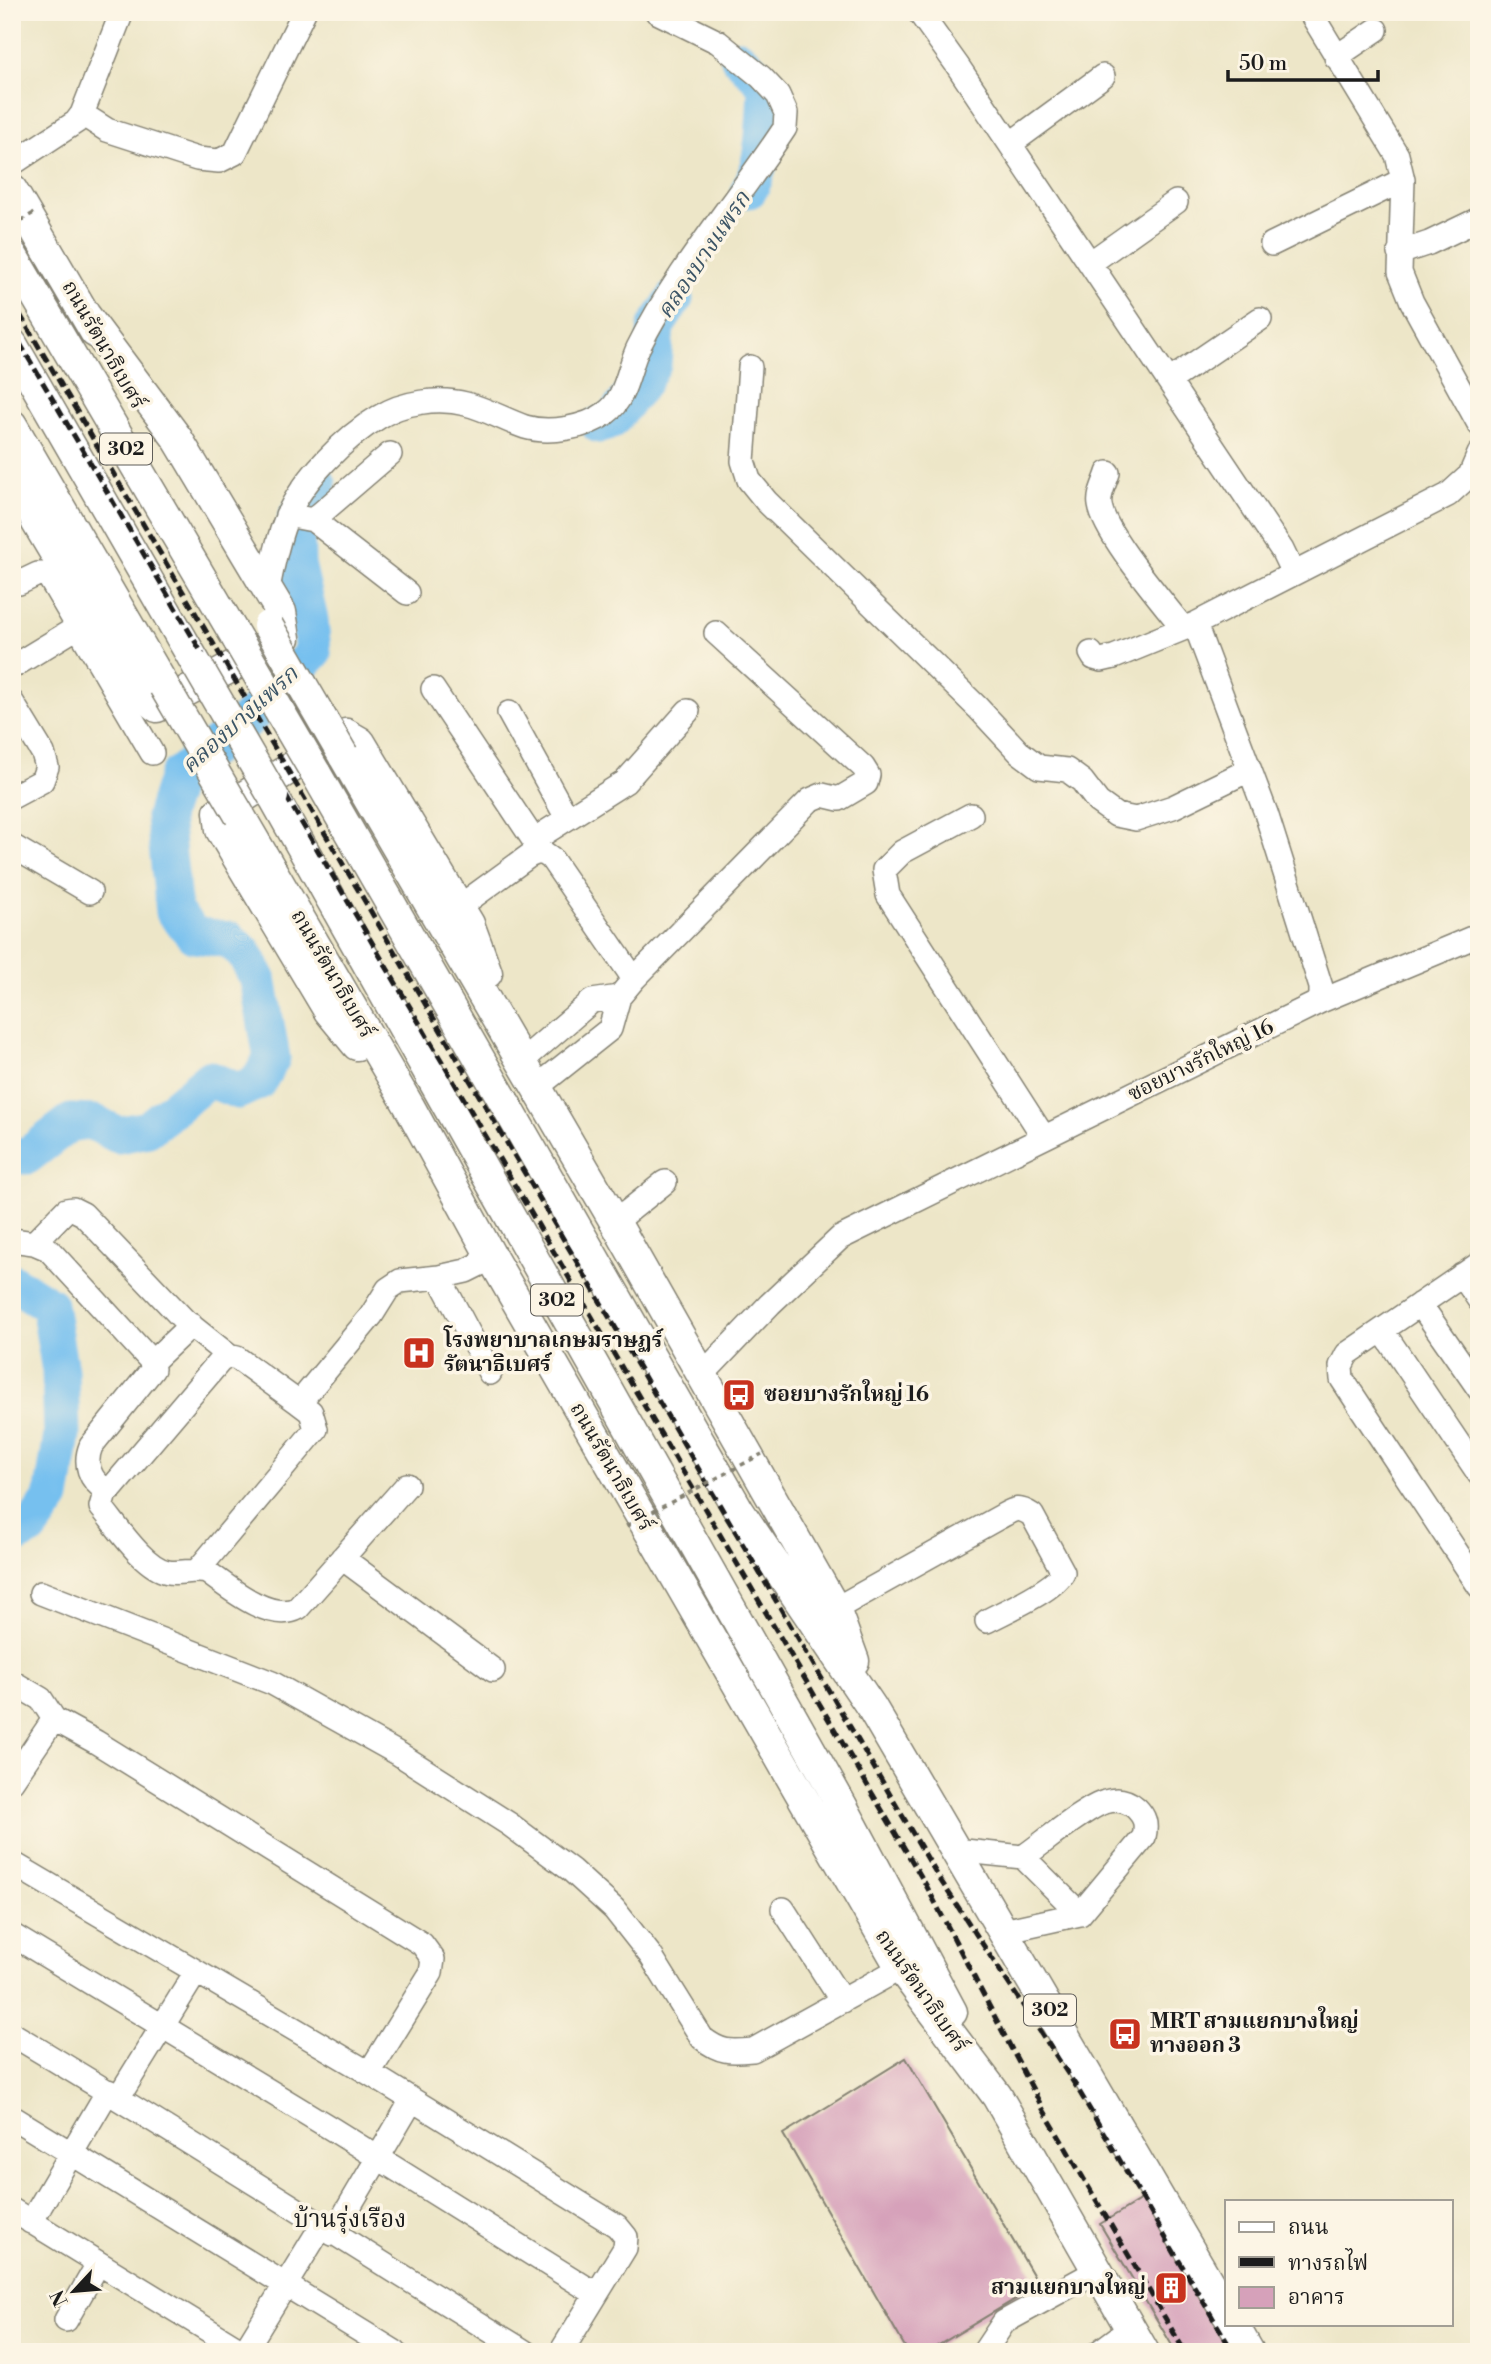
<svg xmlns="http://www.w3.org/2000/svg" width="1491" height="2364" font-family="'Libre Bodoni','Noto Serif Thai',serif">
<rect width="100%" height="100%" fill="#fcf5e5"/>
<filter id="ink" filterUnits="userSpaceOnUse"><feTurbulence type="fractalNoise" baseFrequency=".0143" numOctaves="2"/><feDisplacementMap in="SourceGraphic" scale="14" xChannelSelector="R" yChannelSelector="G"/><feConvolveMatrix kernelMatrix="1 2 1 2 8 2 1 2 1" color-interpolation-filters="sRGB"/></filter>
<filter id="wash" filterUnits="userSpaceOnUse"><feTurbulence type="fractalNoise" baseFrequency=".00686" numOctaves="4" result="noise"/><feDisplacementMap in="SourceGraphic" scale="28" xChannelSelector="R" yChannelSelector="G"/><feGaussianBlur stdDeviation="1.57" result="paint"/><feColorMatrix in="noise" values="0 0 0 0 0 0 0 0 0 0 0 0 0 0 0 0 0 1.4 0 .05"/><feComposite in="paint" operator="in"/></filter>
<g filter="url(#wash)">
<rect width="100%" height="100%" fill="#ede6c8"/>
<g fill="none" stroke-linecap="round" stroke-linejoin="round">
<!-- river -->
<path stroke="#76c0ef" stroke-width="37" d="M739 58 766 85C765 114 764 166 749 190
M599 425 611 421 642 383 653 364 656 326 675 298
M12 1156H27L71 1122 95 1123 118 1135 148 1129 209 1079 238 1091 258 1082 272 1058 258 979 244 953 230 940 194 935 174 912 164 817 177 776 247 720 313 653 310 620 297 564 296 518 318 484
M12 1282 49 1305 60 1371 62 1435 52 1498 31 1528 12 1538"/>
</g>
<g id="blocks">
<!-- building -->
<path fill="#d6a1ba" d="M906 2058 1039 2285 927 2352H908L783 2134Z
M1150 2194 1242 2352H1176L1100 2224Z"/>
</g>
</g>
<g filter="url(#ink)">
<use href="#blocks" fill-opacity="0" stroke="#848172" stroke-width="2"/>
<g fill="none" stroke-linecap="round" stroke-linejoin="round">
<defs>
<path id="minor" d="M919 12 957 65 1282 550 1293 573
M1310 12 1397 155 1403 180 1400 272 1412 302 1479 424
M1336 57 1376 30
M82 114 107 130 197 159 219 161 235 153 304 12
M1010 144 1103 76
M12 164 76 122 82 114 122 12
M1272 244 1403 180
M1399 253 1429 243 1479 219
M1090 263 1176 202
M750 367 743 461 749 480 766 501 978 708 1019 752 1039 767 1067 770 1082 781 1098 802 1116 815 1136 819 1173 807 1249 770
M1169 381 1260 319
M1108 473C1105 483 1098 495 1100 505 1104 534 1163 602 1183 628
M287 515 313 520 407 593
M313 520 390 454
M19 583 38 574H47L152 753
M268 588C273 565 277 540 287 517 302 480 345 437 379 417 403 402 438 397 466 404 486 409 505 420 525 427 549 434 586 428 606 413 626 399 628 369 638 348 677 269 737 201 785 128L786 113 778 95 761 77 718 42 657 12
M1091 653 1094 658 1101 660 1114 657 1195 624
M12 667 91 619
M433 689 541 851
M12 702 43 753 47 767 42 781 12 797
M509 713 567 818
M971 815 902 852 884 870 888 895 1043 1136
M535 839 625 782 688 711
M12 846 90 892
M459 907 529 856 541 851 551 858 634 979
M1321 1001V987L1266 813 1195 624 1448 495 1470 475 1479 454
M522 1061 592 1001 619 997
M537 1087 610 1029 619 997 634 979 810 800 822 795 839 799 866 783 868 775 863 767 716 633
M615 1222 665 1182
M12 1240 34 1243 48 1249 152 1362 153 1369 91 1446C84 1463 89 1480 106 1490L112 1488 220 1361 229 1356 237 1358 299 1403 371 1316 388 1289 400 1281 439 1277 466 1271 492 1258
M34 1243 66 1210 73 1209 83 1214 185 1321 229 1356
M1479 1264 1347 1354 1341 1366 1342 1379 1479 1586
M1462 1275 1479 1300
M439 1277 490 1373
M1420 1304 1479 1389
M1382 1330 1479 1474
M152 1362 191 1325
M702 1375 770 1304 840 1238 1321 1001 1479 935
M106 1490 101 1507C117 1526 144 1568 168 1572 181 1574 194 1569 207 1572 229 1588 271 1623 298 1608L407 1485
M342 1558 493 1670
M198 1570 316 1429 311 1412 299 1403
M41 1593 272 1683 399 1754 509 1824 571 1870 614 1909 651 1956 702 2038C721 2053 730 2052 753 2050L901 1968
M835 1609 998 1518C1013 1510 1017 1505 1032 1515L1063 1572C1055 1590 1005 1611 987 1621
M12 1682 41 1699 54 1719 96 1742 422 1944 433 1959 431 1973 369 2073
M12 1781 54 1719
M955 1850 1023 1857C1042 1844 1086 1807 1105 1802 1117 1798 1127 1800 1136 1808 1145 1817 1147 1824 1144 1837L1080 1914 1003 1931
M1023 1857 1080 1914
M12 1863 369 2073 617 2226 626 2237 625 2248 561 2352
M783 1909 842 2001
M12 1935 332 2129 596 2294
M12 2034C185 2137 354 2247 525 2352
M118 2098 196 1972
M12 2117 395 2352
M12 2210 244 2352
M31 2222 108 2091
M333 2234 412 2100
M66 2320 98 2264
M244 2352 321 2227
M984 2352 1004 2322 1097 2271
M1099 2352 1130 2329"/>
<path id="major" d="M12 190 95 332
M12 255 239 642
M12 344 198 667
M12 425 164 686
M12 454 36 521 136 690 157 707 285 638 281 612 177 438 85 315
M343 755 615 1222 835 1609 854 1661
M315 772 739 1511 872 1708 1227 2314
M273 796 841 1804 952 2012
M240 816 409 1106 492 1258 901 1968 997 2096 1144 2352
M357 1045 329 1011 221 830 219 812 346 734 360 742 469 924 487 973
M1233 2324 1249 2352"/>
</defs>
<!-- minor casing -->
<use href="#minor" stroke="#848172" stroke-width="26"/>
<!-- major casing -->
<use href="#major" stroke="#848172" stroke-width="33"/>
<!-- minor -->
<use href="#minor" stroke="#fff" stroke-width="23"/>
<!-- major -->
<use href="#major" stroke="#fff" stroke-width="30"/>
<!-- rail -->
<path stroke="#1c1c1c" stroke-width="5" stroke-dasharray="10 5" stroke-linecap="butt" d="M12 301 939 1878 1076 2086 1233 2352
M12 330 926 1885 1043 2109 1185 2352"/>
<defs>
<path id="major-bridge" d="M268 626 343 755
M239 642 315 772
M198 667 273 796
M164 686 240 816"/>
</defs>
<!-- major-bridge casing -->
<use href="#major-bridge" stroke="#848172" stroke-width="33" stroke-linecap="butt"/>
<!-- path-bridge -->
<path stroke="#848172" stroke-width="3.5" stroke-dasharray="5 5" stroke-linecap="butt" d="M12 226 37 211
M626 1526 762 1454"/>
<!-- major-bridge -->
<use href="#major-bridge" stroke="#fff" stroke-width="30"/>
</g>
</g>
<!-- icons -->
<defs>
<symbol id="hospital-square" viewBox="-11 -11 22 22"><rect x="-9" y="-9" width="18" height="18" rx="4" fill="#c8321e" stroke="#fcf5e5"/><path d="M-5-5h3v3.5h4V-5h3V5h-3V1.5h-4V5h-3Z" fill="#fff"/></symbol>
<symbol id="bus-square" viewBox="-11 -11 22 22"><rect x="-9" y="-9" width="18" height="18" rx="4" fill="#c8321e" stroke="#fcf5e5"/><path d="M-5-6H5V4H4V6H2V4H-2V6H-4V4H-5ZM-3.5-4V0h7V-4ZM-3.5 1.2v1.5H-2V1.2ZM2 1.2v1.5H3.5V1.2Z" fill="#fff"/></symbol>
<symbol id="building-square" viewBox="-11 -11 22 22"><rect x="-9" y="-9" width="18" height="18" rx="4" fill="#c8321e" stroke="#fcf5e5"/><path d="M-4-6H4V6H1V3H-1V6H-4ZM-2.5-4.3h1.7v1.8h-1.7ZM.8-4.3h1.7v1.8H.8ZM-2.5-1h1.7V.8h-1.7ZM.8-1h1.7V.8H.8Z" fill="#fff"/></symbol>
</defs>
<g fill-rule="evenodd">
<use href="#hospital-square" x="400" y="1334" width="38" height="38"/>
<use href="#bus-square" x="720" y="1376" width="38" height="38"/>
<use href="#bus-square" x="1106" y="2015" width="38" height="38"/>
<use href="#building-square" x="1152" y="2269" width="38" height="38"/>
</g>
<g text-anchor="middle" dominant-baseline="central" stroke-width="7" stroke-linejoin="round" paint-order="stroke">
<!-- shield labels -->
<g fill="#fcf5e5" stroke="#5f5d58" stroke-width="2">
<rect x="100" y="433.5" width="52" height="31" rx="5"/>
<rect x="531" y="1284.5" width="52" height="31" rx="5"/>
<rect x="1024" y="1994.5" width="52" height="31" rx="5"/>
</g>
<g font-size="19" font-weight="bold" fill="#1c1c1c">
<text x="126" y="449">302</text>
<text x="557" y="1300">302</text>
<text x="1050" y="2010">302</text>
</g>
<!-- street labels -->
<g font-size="21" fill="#1c1c1c" stroke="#fcf5e5">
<text transform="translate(103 345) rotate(60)">ถนนรัตนาธิเบศร์</text>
<text transform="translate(332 974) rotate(60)">ถนนรัตนาธิเบศร์</text>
<text transform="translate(1201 1061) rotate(-26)">ซอยบางรักใหญ่ 16</text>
<text transform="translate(611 1467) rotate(60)">ถนนรัตนาธิเบศร์</text>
<text transform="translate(921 1991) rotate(55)">ถนนรัตนาธิเบศร์</text>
</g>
<!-- poi labels -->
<g font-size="21" font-weight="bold" fill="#1c1c1c" stroke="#fcf5e5" text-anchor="start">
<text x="444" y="1341">โรงพยาบาลเกษมราษฏร์<tspan x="444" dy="24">รัตนาธิเบศร์</tspan></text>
<text x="764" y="1395">ซอยบางรักใหญ่ 16</text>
<text x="1150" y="2022">MRT สามแยกบางใหญ่<tspan x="1150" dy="24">ทางออก 3</tspan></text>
<text x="1146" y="2288" text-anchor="end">สามแยกบางใหญ่</text>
</g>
<!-- water labels -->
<g font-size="23" font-style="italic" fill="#3c5566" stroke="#fcf5e5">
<text transform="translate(704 255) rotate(-56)">คลองบางแพรก</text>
<text transform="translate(240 720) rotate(-42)">คลองบางแพรก</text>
</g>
<!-- quarter labels -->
<g font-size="24" fill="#1c1c1c" stroke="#fcf5e5">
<text x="350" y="2220">บ้านรุ่งเรือง</text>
</g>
</g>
<!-- margin -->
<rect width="1491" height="2364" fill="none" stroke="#fcf5e5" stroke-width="42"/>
<!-- legend -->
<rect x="1225" y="2200" width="228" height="126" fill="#fcf5e5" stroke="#a29e95" stroke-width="2"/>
<rect x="1239" y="2222" width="35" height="10" fill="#ffffff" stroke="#a29e95" stroke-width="2"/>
<text x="1288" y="2234" font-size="21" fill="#1c1c1c">ถนน</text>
<rect x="1239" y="2257" width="35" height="10" fill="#1c1c1c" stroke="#a29e95" stroke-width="2"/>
<text x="1288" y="2270" font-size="21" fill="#1c1c1c">ทางรถไฟ</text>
<rect x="1239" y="2287" width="35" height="21" fill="#d6a1ba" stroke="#a29e95" stroke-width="2"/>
<text x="1288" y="2304" font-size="21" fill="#1c1c1c">อาคาร</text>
<!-- north arrow -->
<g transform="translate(74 2291) rotate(244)" stroke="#fcf5e5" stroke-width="5" paint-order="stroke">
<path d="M0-5L12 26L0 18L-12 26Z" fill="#1c1c1c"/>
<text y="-10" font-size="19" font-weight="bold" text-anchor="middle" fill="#1c1c1c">N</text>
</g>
<!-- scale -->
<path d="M1228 70v10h150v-10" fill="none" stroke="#1c1c1c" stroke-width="3.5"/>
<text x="1239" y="70" font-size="21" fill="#1c1c1c" stroke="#fcf5e5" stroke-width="5" paint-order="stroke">50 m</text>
</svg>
